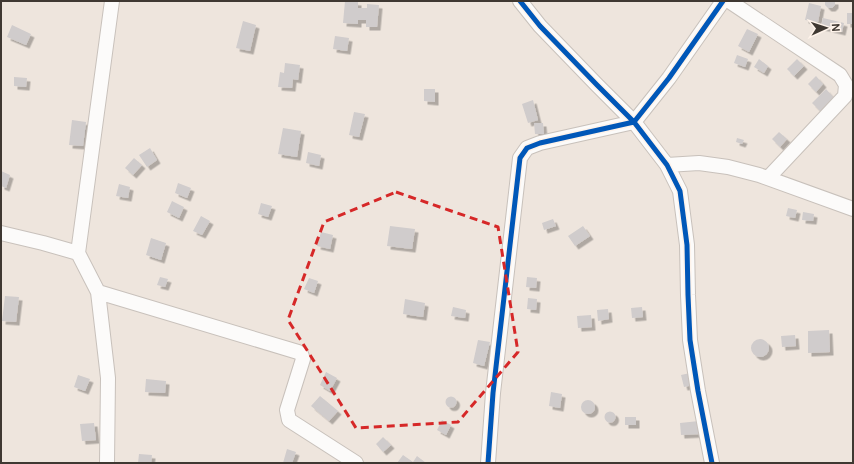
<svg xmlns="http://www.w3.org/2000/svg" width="854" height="464" font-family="'DM Sans',sans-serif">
<defs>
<filter id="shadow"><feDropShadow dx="3.5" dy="3.5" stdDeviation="0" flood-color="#0004"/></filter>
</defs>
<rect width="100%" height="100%" fill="#eee5dd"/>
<!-- building -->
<path fill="#d0cccc" filter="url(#shadow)" d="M345 1 358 2V8H367V4L379 5 377 27H366V20H358V24L343 23Z
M825 1H835V5L832 8H828L825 5Z
M809 3 821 6 818 22 805 20Z
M847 13H853V24H847Z
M823 18 844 23 842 32 821 27Z
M243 21 256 25 250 51 236 48Z
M12 25 31 34 26 45 7 37Z
M747 29 758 34 749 52 738 46Z
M335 36 349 38 347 51 333 49Z
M737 55 748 59 745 67 734 63Z
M759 59 768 66 764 73 754 67Z
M797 59 804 66 794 76 787 69Z
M285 63 300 65 298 80 293 79 292 88 278 87 280 72 284 73Z
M816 76 823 84 816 92 808 84Z
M14 77 27 78 26 87 14 86Z
M424 89H435V102L424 101Z
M826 89 834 98 820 111 812 103Z
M533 100 538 120 528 123 522 104Z
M354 112 365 114 359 137 349 135Z
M72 120 86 122 83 146 69 145Z
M534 123H543L544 134H535Z
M283 128 301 131 297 157 278 154Z
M779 132 787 139 780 147 772 139Z
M737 138 744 140 742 144 736 142Z
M150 148 157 160 147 167 139 155Z
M308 152 321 155 319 166 306 163Z
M134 158 142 165 133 175 125 168Z
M1 171 10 175 6 188 1 186Z
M178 183 191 188 187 198 175 193Z
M119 184 130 187 128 198 116 196Z
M172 201 184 207 179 218 167 212Z
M261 203 272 206 268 217 258 214Z
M788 208 797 210 795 218 786 216Z
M803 212 814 214 813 221 802 220Z
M201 216 210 221 202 235 193 231Z
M553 219 556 226 544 230 542 223Z
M390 226 415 229 412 249 387 246Z
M583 226 590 236 575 246 568 236Z
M321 232 333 235 330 249 317 246Z
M151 238 166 243 161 260 146 255Z
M160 277 168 279 165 287 157 285Z
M527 277 537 278 536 288 526 287Z
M309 278 318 281 314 293 304 289Z
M5 296 19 297 16 322 2 321Z
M528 298 537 299 536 310 527 309Z
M405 299 425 303 423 317 403 314Z
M453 307 466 310 465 318 451 316Z
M642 307 643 317 632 318 631 308Z
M608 309 609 319 598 321 597 310Z
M591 315 592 327 578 328 577 316Z
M829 330 830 352 808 353V331Z
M795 335 796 346 782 347 781 336Z
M751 348a9 9 0 1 1 18 0a9 9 0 1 1-18 0Z
M478 340 490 342 484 366 473 363Z
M326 372 337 378 330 391 320 385Z
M690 373 693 385 684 387 681 375Z
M78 375 90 379 85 391 74 387Z
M146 379 166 381 165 393 145 392Z
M551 392 562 394 560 408 549 406Z
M320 396 338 411 329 421 311 406Z
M445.5 402a5.5 5.5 0 1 1 11 0a5.5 5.5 0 1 1-11 0Z
M581 407a7 7 0 1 1 14 0a7 7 0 1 1-14 0Z
M604.5 417a5.5 5.5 0 1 1 11 0a5.5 5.5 0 1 1-11 0Z
M625 417H636V425H625Z
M442 420 451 425 446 435 437 430Z
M699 421 700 434 681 435 680 423Z
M94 423 96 440 82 441 80 424Z
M383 437 391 445 383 452 376 444Z
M287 449 296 452 292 463H283Z
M139 454 152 455 151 463H138Z
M403 455 413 462 417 456 426 463H397Z"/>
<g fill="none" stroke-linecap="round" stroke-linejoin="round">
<defs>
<path id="minor" d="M520 1 540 26 597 85 634 122 667 165 680 191 687 245 688 295 690 340 698 391 712 463
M729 1 840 75 846 85 845 96 768 178
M667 165 699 163 728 167 759 175 853 209
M1 233 43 243 78 253 98 292 108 378 107 463
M78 253 112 1
M98 292 298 352 301 354 303 359 287 410 289 420 356 463
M488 463 493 393 520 158 527 148 540 143 634 122 669 78 723 1"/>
</defs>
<!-- minor casing -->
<use href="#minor" stroke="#c8c1bb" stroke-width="16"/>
<!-- minor -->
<use href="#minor" stroke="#fcfbfa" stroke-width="14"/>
<defs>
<path id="cycleway" d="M520 1 540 26 597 85 634 122 667 165 680 191 687 245 688 295 690 340 698 391 712 463
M488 463 493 393 520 158 527 148 540 143 634 122 669 78 723 1"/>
</defs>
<!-- cycleway casing -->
<use href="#cycleway" stroke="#fef3ea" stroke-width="8"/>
<!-- cycleway -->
<use href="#cycleway" stroke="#0057b8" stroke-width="5"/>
</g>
<!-- marked area -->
<path fill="none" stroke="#d62828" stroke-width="3" stroke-dasharray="8 5" stroke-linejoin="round" d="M396 192 498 227 518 352 458 422 356 428 288 320 324 222Z"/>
<!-- border -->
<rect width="854" height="464" fill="none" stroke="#3f3832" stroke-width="4"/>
<!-- north arrow -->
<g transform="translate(826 28) rotate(87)" stroke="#fef3ea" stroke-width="3" paint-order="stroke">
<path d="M0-3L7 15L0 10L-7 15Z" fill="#3f3832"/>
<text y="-6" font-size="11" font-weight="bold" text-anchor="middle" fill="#3f3832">N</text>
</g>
</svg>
